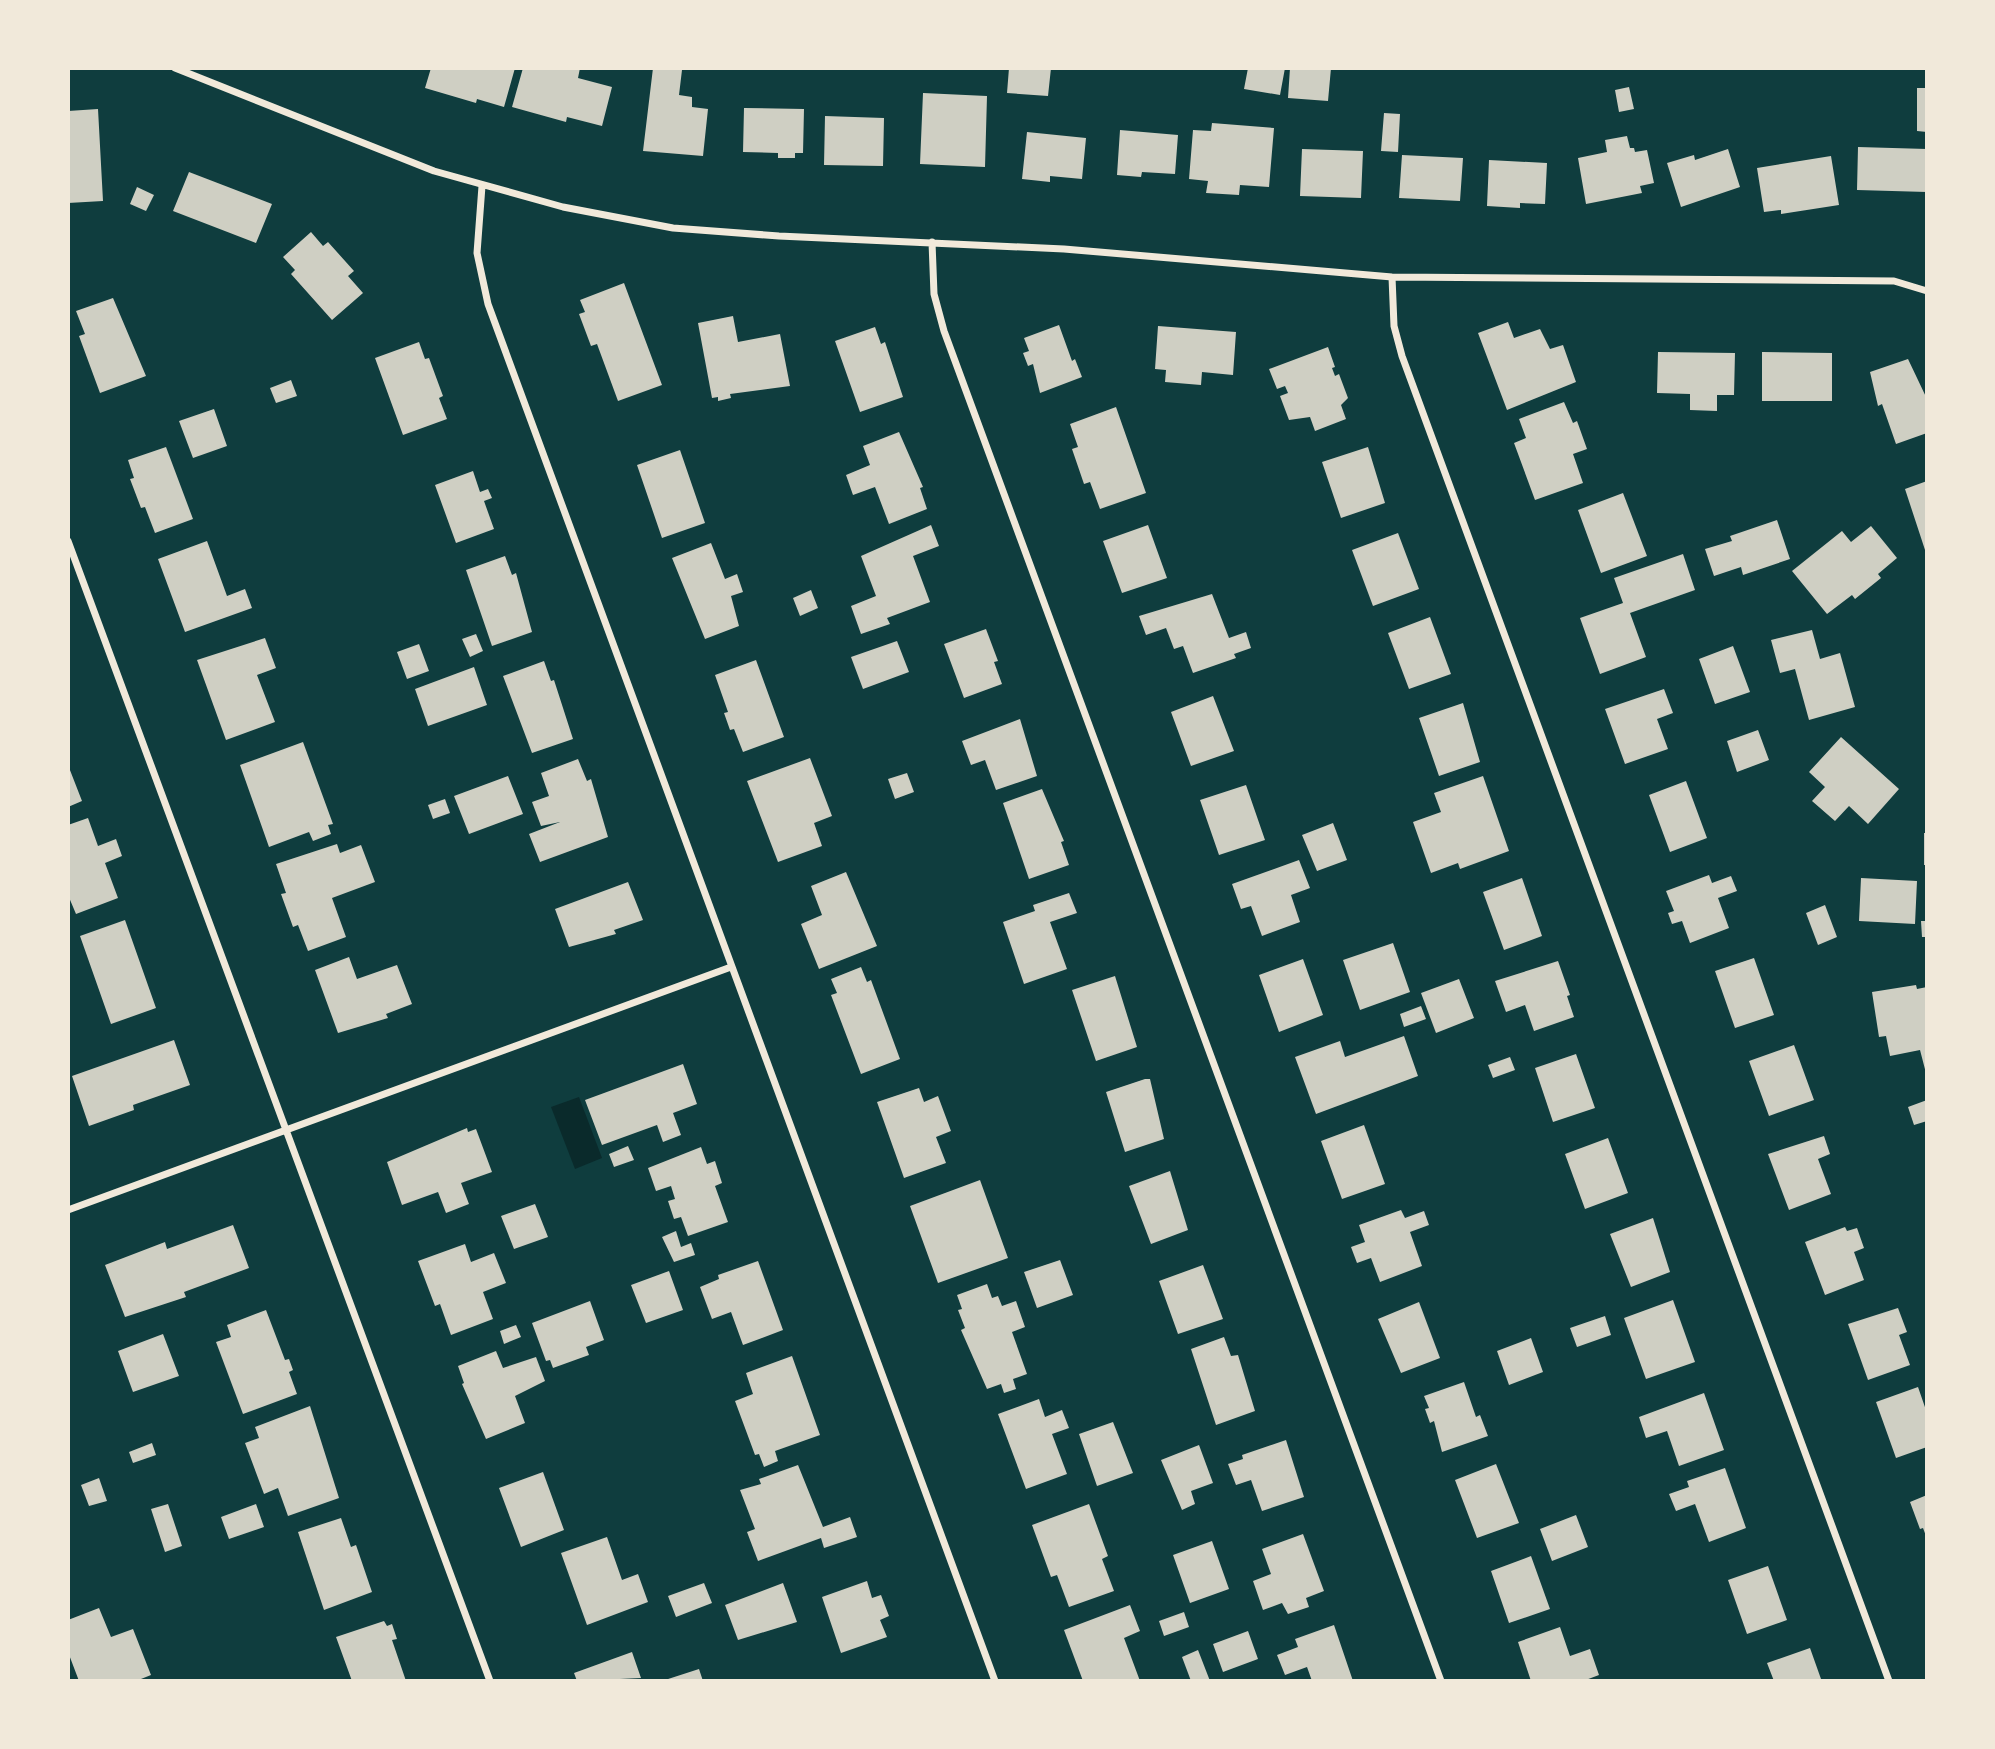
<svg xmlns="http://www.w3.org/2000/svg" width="1995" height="1749" font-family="'PT Sans Narrow',sans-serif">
<rect width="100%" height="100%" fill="#0f3d3e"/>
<!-- water -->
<path fill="#0a2a2b" d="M579 1097 602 1158 575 1169 551 1107Z"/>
<!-- building -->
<path fill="#cfcfc3" d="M431 68H515L504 107 477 99 476 103 425 88Z
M523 68H580L578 78 612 87 602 126 567 117 566 122 512 107Z
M653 68 682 70 679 95 692 97V107L708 109 703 156 643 151Z
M1009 68H1051L1048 96 1007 93Z
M1248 68H1285L1280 95 1244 89Z
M1290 68H1331L1328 101 1288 98Z
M1629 87 1634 109 1619 112 1615 90Z
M1917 88H1927V132L1917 131Z
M923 93 987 96 985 167 920 164Z
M744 108 804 109 803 153H795V158H778V153L743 152Z
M98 109 103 201 68 203V111Z
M1384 113 1400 114 1398 152 1381 151Z
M825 116 884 118 883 166 824 165Z
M1212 123 1274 128 1269 187 1240 185 1239 195 1206 193 1208 181 1189 179 1193 130 1211 131Z
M1120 130 1178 135 1175 174 1142 172 1141 177 1117 175Z
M1027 132 1086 138 1082 179 1050 176V182L1022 179Z
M1627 136 1630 148H1634L1635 152 1647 150 1654 183 1640 186 1642 193 1586 204 1578 158 1607 152 1605 140Z
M1858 147 1927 149V192L1857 190Z
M1302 149 1363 151 1361 198 1300 196Z
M1728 149 1740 187 1681 207 1667 163 1694 155 1695 160Z
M1402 155 1463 158 1460 201 1399 198Z
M1831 156 1839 205 1781 214V210L1764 212 1757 168Z
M1489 160 1547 163 1545 204 1520 203V208L1487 206Z
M189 172 272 204 256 243 173 211Z
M137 187 154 195 146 211 130 204Z
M311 232 323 246 328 242 354 271 348 276 363 293 332 320 291 274 295 270 283 257Z
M624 283 662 385 618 401 597 344 591 346 579 314 585 312 580 300Z
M113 298 146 376 100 393 79 336 85 334 76 311Z
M733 316 738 342 780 334 790 386 730 394 731 398 718 401V397L712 398 698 323Z
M1508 322 1514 338 1540 329 1550 349 1563 345 1576 382 1507 410 1478 333Z
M1059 325 1072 361 1075 359 1082 377 1040 393 1033 364 1028 366 1023 353 1029 351 1024 338Z
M1158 326 1236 332 1233 375 1202 372 1201 385 1165 382 1166 370 1155 369Z
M875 327 881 344 885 342 903 397 860 412 835 341Z
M419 342 425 359 429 358 443 396 439 398 447 419 403 435 375 358Z
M1328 347 1335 367 1332 368 1335 376 1339 374 1348 398 1341 405 1346 419 1315 431 1310 417 1289 420 1280 396 1288 393 1285 386 1277 389 1269 369Z
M1658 352 1735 353 1734 395H1717V411L1690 410V394L1657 393Z
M1762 352 1832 353V401H1762Z
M1908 359 1927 399V433L1896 444 1882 404 1878 406 1870 372Z
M291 380 297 396 276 403 270 388Z
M1564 402 1573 423 1577 421 1587 449 1573 454 1583 483 1535 500 1514 443 1526 438 1519 419Z
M1116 407 1146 493 1100 509 1090 482 1084 484 1072 449 1078 447 1070 424Z
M214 409 227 446 193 458 179 421Z
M899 432 923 487 920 488 927 509 889 524 875 487 853 495 846 475 870 465 863 446Z
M166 447 193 519 155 533 145 507 141 508 130 479 134 478 128 460Z
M1368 447 1385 503 1341 518 1322 462Z
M680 450 705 523 662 538 637 465Z
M473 471 480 492 488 489 492 498 484 501 494 529 456 543 435 485Z
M1927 481V553H1926L1905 489Z
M1623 493 1647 556 1601 573 1578 510Z
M1777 520 1790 559 1743 575 1741 567 1714 576 1705 549 1732 541 1730 536Z
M931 525 939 546 913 556 930 602 887 618 890 624 861 634 851 606 876 596 861 556Z
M1148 525 1167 578 1122 593 1103 541Z
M1871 526 1897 558 1878 574 1881 578 1855 599 1852 595 1827 614 1792 571 1842 531 1851 542Z
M1398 533 1419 589 1373 606 1352 550Z
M207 541 227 596 245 589 252 608 185 632 158 559Z
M711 543 725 579 737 574 743 592 731 596 739 626 705 639 672 558Z
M1683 554 1695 590 1630 613 1646 657 1600 674 1580 618 1623 603 1614 578Z
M505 556 512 575 516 573 532 632 492 646 466 570Z
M811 590 818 608 800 616 793 598Z
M1212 594 1229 638 1246 632 1251 648 1234 654 1236 658 1193 673 1183 646 1174 649 1166 628 1146 635 1139 616Z
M1430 617 1451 674 1409 689 1388 633Z
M986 629 998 661 994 662 1002 684 964 698 944 644Z
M1812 630 1820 659 1840 653 1855 707 1809 720 1795 669 1780 673 1771 640Z
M476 634 483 651 470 657 462 639Z
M265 638 276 668 257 675 275 722 226 740 197 660Z
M897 641 909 672 863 689 851 657Z
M419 644 429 671 407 679 397 652Z
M1733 646 1750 692 1715 704 1699 659Z
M756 660 784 737 743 752 734 729 730 730 724 713 728 712 715 675Z
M544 661 551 681 554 680 573 739 532 753 503 676Z
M474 667 487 705 428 726 415 689Z
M1664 689 1673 713 1657 719 1668 749 1625 764 1605 709Z
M1213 696 1234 751 1191 766 1171 712Z
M1463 703 1480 762 1439 776 1419 718Z
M1020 719 1037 776 996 790 985 760 971 765 962 741Z
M1758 730 1769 760 1737 772 1727 741Z
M1841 737 1899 789 1868 824 1849 806 1835 821 1812 801 1825 787 1809 772Z
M303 742 333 824 328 825 331 834 313 841 309 832 269 847 240 765Z
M810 758 832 816 814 823 822 846 778 862 747 781Z
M578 759 587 781 591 779 608 837 540 862 529 834 560 822 541 826 532 802 549 796 541 773Z
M68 765 82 801 68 807Z
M907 773 914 792 895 799 888 779Z
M508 776 523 814 469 834 454 796Z
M1483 776 1509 851 1460 869 1458 863 1431 873 1413 822 1441 812 1434 793Z
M1686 781 1707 838 1670 852 1649 795Z
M1246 785 1265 840 1219 855 1200 800Z
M1042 789 1064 841 1061 842 1069 865 1029 879 1003 803Z
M445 799 450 813 433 819 428 805Z
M88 818 98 846 116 839 122 856 105 863 118 898 76 914 68 895V825Z
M1333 823 1347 860 1317 871 1302 835Z
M1924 833H1927V865H1924Z
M337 844 340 853 361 845 375 882 332 898 346 937 308 951 298 925 293 927 281 894 286 893 276 864Z
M1299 860 1310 888 1291 895 1300 922 1262 936 1251 906 1241 909 1232 884Z
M846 872 877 946 819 969 801 924 822 915 811 886Z
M1709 875 1712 883 1731 876 1737 891 1718 898 1729 928 1690 943 1682 921 1672 924 1668 913 1674 911 1666 891Z
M1522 878 1542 936 1504 950 1483 892Z
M1861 878 1917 881 1915 924 1859 921Z
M628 882 643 920 614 930 616 934 569 947 555 909Z
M1069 893 1077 913 1050 922 1067 969 1024 984 1003 922 1035 911 1033 905Z
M1825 905 1837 937 1818 945 1806 913Z
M125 920 156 1008 111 1024 80 936Z
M1921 921H1927V937H1922Z
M1393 943 1410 992 1360 1010 1343 960Z
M349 957 357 979 397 965 412 1004 386 1014 388 1018 338 1033 315 970Z
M1754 958 1774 1015 1735 1028 1715 971Z
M1303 959 1323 1015 1279 1032 1259 975Z
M1558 961 1570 995 1567 996 1574 1017 1534 1031 1525 1005 1506 1012 1495 981Z
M861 967 867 982 871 980 900 1059 861 1074 831 995 837 993 831 979Z
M1115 976 1137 1047 1096 1061 1072 990Z
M1459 979 1474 1018 1436 1033 1421 993Z
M1916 985 1917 989 1927 987V1077L1920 1050 1890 1056 1886 1036 1879 1037 1872 992Z
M1421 1006 1426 1019 1404 1027 1400 1014Z
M1404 1036 1418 1076 1316 1114 1295 1057 1340 1041 1345 1057Z
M174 1040 190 1085 133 1105 134 1110 89 1126 72 1076Z
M1794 1045 1814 1100 1769 1116 1749 1061Z
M1576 1054 1595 1108 1553 1122 1535 1068Z
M1510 1057 1515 1070 1493 1078 1488 1065Z
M683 1064 697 1104 673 1113 681 1135 663 1142 657 1125 602 1145 585 1100Z
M1145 1079H1150L1164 1139 1125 1152 1106 1092Z
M919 1088 924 1102 938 1096 951 1131 936 1137 946 1163 904 1178 877 1102Z
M1927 1100V1121L1914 1125 1908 1107Z
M1364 1125 1385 1184 1342 1199 1321 1141Z
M467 1128 468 1132 476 1129 492 1172 461 1183 469 1204 446 1213 438 1192 402 1205 387 1162Z
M1824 1136 1830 1154 1818 1159 1831 1194 1789 1210 1768 1154Z
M1608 1138 1628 1193 1585 1209 1565 1154Z
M628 1146 634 1160 614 1167 609 1154Z
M701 1147 707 1164 715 1161 722 1183 715 1186 728 1222 688 1236 681 1217 674 1219 668 1201 675 1199 671 1186 656 1191 648 1168Z
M1170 1171 1188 1230 1151 1244 1129 1186Z
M980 1180 1008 1258 938 1283 910 1206Z
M535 1204 548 1237 514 1249 501 1216Z
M1401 1210 1405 1218 1424 1211 1429 1225 1410 1232 1422 1266 1380 1282 1371 1258 1357 1263 1351 1247 1365 1242 1359 1225Z
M1653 1218 1670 1272 1631 1287 1610 1234Z
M233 1225 249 1268 184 1292 186 1297 125 1317 105 1265 165 1242 167 1249Z
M1845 1227 1847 1231 1857 1228 1864 1248 1854 1252 1864 1280 1825 1295 1805 1242Z
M676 1231 681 1247 691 1243 695 1255 674 1262 662 1237Z
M465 1244 471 1262 494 1253 506 1283 483 1292 493 1319 451 1335 440 1304 435 1306 418 1261Z
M1060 1260 1073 1295 1037 1308 1024 1272Z
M758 1261 783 1330 743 1345 731 1312 712 1319 700 1287 719 1279 718 1275Z
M1203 1265 1223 1319 1178 1334 1159 1281Z
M669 1271 683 1310 646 1323 631 1285Z
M987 1284 992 1298 998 1296 1002 1306 1016 1301 1025 1327 1012 1332 1027 1374 1013 1379 1016 1389 1004 1393 1001 1384 987 1389 961 1330 965 1328 958 1310 962 1309 957 1295Z
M1673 1300 1695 1362 1646 1379 1624 1318Z
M590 1301 604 1340 586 1347 589 1355 553 1368 550 1360 546 1361 532 1323Z
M1419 1302 1440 1358 1401 1373 1378 1319Z
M1898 1308 1907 1332 1899 1335 1910 1365 1868 1380 1848 1324Z
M266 1310 285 1360 289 1359 293 1370 289 1372 297 1394 243 1414 216 1342 231 1337 227 1325Z
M1605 1316 1611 1335 1577 1347 1570 1328Z
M516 1325 521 1337 504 1344 500 1331Z
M163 1334 179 1376 133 1392 118 1351Z
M1224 1337 1231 1356 1238 1355 1255 1411 1216 1425 1191 1349Z
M1531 1338 1543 1372 1509 1385 1497 1351Z
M496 1351 503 1368 536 1357 545 1381 515 1396 525 1423 486 1439 462 1384 464 1383 458 1366Z
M792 1356 820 1435 775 1451 778 1461 764 1467 759 1454 755 1455 735 1401 753 1394 746 1373Z
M1464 1382 1476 1417 1480 1415 1488 1436 1442 1452 1434 1421 1430 1423 1425 1409 1429 1408 1424 1396Z
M1918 1387 1927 1413V1447L1896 1458 1876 1402Z
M1704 1393 1724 1450 1679 1466 1667 1431 1646 1438 1639 1417Z
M1039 1399 1045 1417 1062 1410 1069 1428 1052 1434 1067 1474 1026 1489 998 1414Z
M310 1406 339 1498 288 1516 278 1488 264 1494 245 1443 259 1438 255 1427Z
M1113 1422 1133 1473 1097 1486 1079 1434Z
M1286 1440 1304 1497 1262 1511 1251 1480 1236 1485 1228 1464 1243 1459 1242 1455Z
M152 1443 156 1455 133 1463 129 1452Z
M1199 1445 1213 1483 1191 1491 1195 1504 1182 1510 1161 1460Z
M1496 1464 1519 1523 1477 1538 1455 1480Z
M798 1465 823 1527 850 1517 857 1537 824 1548 821 1538 758 1561 747 1532 755 1529 740 1490 761 1484 759 1479Z
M1725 1468 1746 1528 1709 1542 1695 1504 1676 1511 1669 1494 1689 1487 1687 1481Z
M543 1472 564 1530 521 1547 499 1488Z
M99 1478 107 1501 89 1506 81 1485Z
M1927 1495V1536H1926L1923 1528 1920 1529 1910 1502Z
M168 1504 182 1546 165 1552 151 1509Z
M256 1504 264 1527 229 1539 221 1517Z
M1089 1504 1108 1556 1102 1559 1114 1591 1069 1607 1057 1575 1051 1577 1032 1525Z
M1576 1515 1588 1547 1552 1561 1540 1529Z
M341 1518 351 1547 356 1545 372 1592 324 1610 298 1532Z
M1303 1534 1324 1591 1306 1598 1309 1607 1288 1614 1282 1603 1263 1610 1253 1581 1271 1574 1262 1549Z
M607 1537 622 1580 638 1574 648 1602 587 1625 561 1553Z
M1212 1541 1229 1589 1190 1603 1173 1555Z
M1531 1556 1550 1609 1509 1623 1491 1571Z
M1768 1566 1787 1620 1747 1634 1728 1580Z
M867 1581 872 1598 881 1595 889 1616 880 1620 887 1637 841 1653 822 1597Z
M704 1583 712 1603 676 1617 668 1596Z
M783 1583 797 1622 738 1640 725 1605Z
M1130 1605 1140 1631 1124 1638 1140 1681H1083L1064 1630Z
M99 1608 111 1637 133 1629 151 1675 136 1681H79L68 1652V1620Z
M1184 1612 1189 1627 1164 1636 1159 1621Z
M384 1621 387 1626 392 1624 397 1639 392 1640 406 1681H352L336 1637Z
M1334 1625 1353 1681H1312L1307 1667 1285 1675 1277 1655 1298 1647 1295 1639Z
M1560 1627 1570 1656 1590 1649 1599 1675 1583 1681H1531L1518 1642Z
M1248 1631 1258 1659 1223 1672 1213 1644Z
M1810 1648 1821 1679 1774 1681 1767 1663Z
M1198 1650 1210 1681H1191L1182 1657Z
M632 1652 641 1678 577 1681 574 1673Z
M699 1669 703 1681H665V1680Z"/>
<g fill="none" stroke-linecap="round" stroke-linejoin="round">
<!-- minor -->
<path stroke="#f1e9da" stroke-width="7" d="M175 68 434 171 563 207 673 228 779 236 1064 249 1392 277 1894 281 1927 291
M482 186 477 253 488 304 995 1681
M932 242 934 294 944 331 1441 1681
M1392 277 1394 326 1402 356 1889 1681
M68 541 490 1681
M68 1210 731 967"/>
</g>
<!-- border -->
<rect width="1995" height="1749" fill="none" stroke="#f1e9da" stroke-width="140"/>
</svg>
